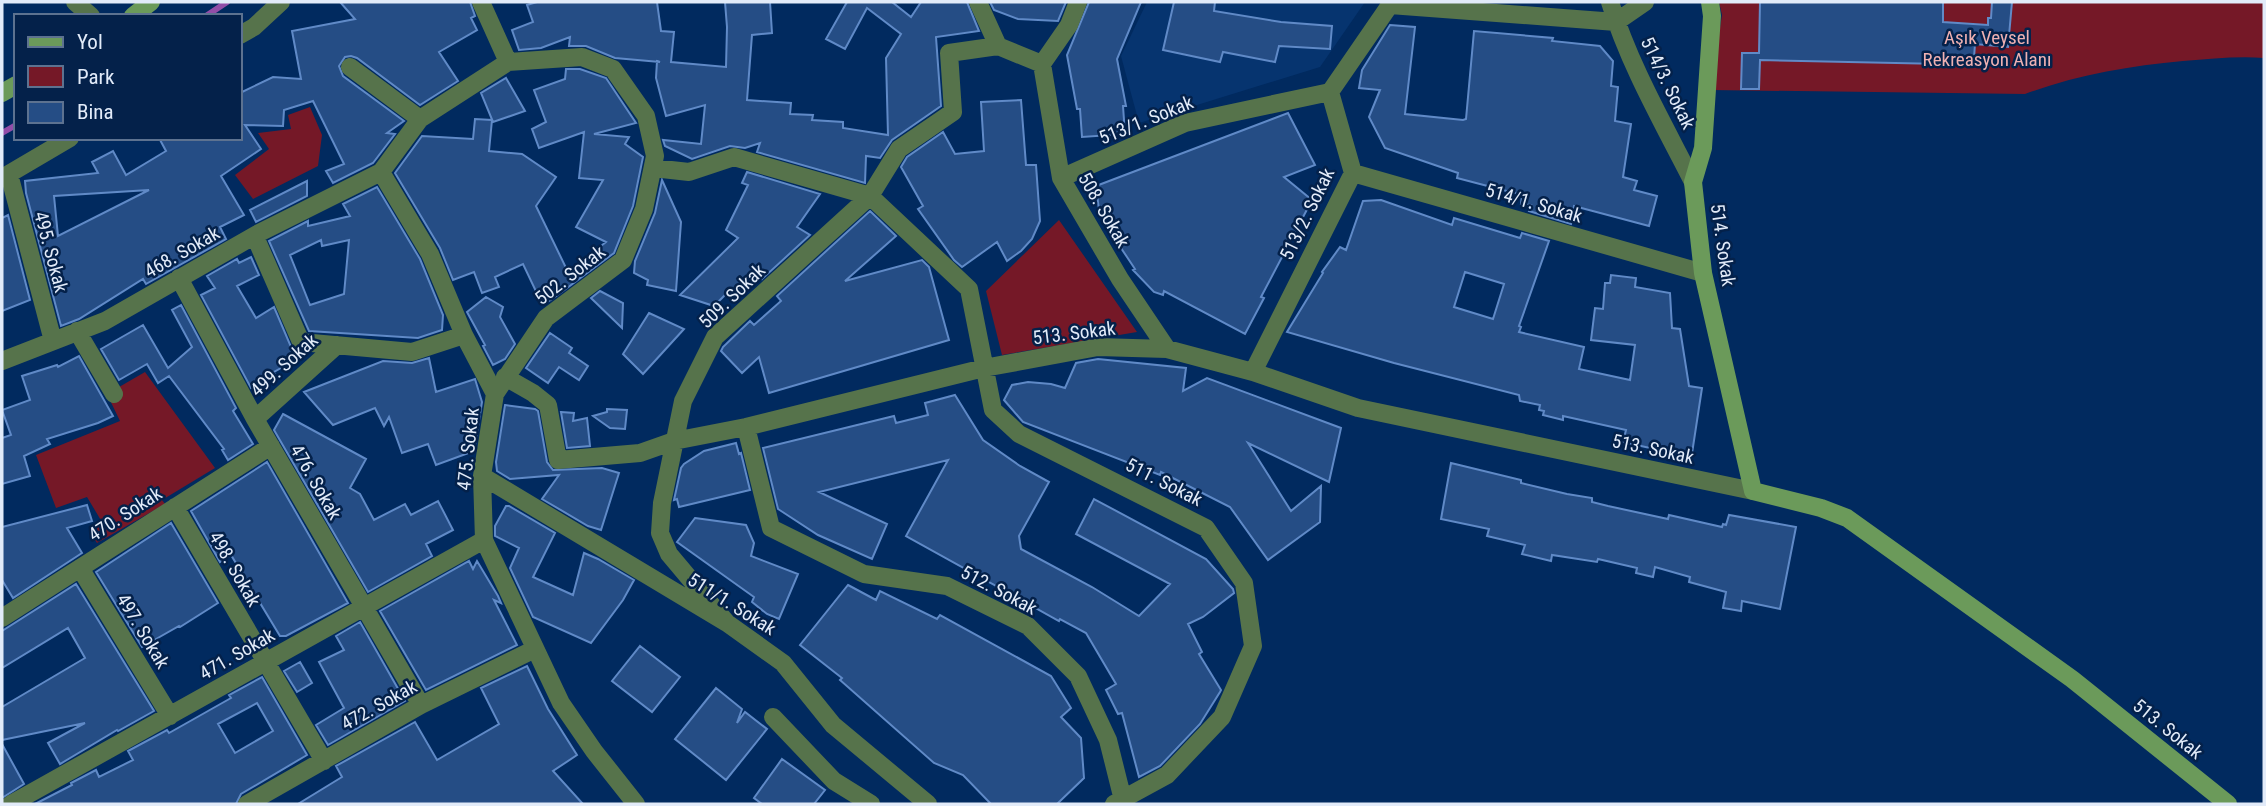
<svg xmlns="http://www.w3.org/2000/svg" width="2266" height="806" font-family="'Roboto Condensed',sans-serif">
<rect width="100%" height="100%" fill="#012a5f"/>
<!-- built -->
<path fill="#06346f" d="M1147 2H1365L1320 67 1139 123 1121 56Z"/>
<!-- green -->
<path fill="#751827" d="M1719 2H2264V58C2237 56 2211 59 2183 61 2129 66 2076 75 2025 94L1710 90 1722 15Z
M310 107 322 135 318 166 253 199 235 175 269 149 258 133 291 129 288 115Z
M1059 220 1137 332 1002 355 986 291Z
M145 372 215 468 162 500 165 504 97 543 90 532 102 522 87 497 56 508 36 455 120 421 107 394Z"/>
<g fill="none" stroke-linecap="round" stroke-linejoin="round">
<!-- stream -->
<path stroke="#924da8" stroke-width="6" d="M206 16 227 2
M2 133 16 125"/>
</g>
<!-- building -->
<path fill="#254d85" stroke="#608ac7" stroke-width="2" fill-rule="evenodd" d="M340 2H470L475 16 471 18 477 30 439 52 458 81 420 105 357 58 351 56 345 57 339 66 343 76 404 121 387 133 395 134 373 163 333 183 326 171 344 164 313 101 284 110 283 126 245 125 261 149 221 176 244 215 220 227 226 239 146 284 143 279 79 319 61 326 26 193 25 181 98 173 92 162 113 151 126 175 166 151 159 138H240V93L273 77 301 79 292 31 355 19ZM149 190 58 236 54 196Z
M537 2H657L661 31 674 32 671 62 726 67 727 27 725 2H770L772 33 752 35 747 100 791 103 790 114 813 115 812 120 843 122V128L888 135 886 58 901 34 867 8 845 49 826 39 847 2H892L911 17 921 2H967L979 31 936 37 941 106 892 140 880 158 866 156 865 183 757 152 760 143 745 148 730 146 692 159 665 146 663 140 701 144 705 105 666 116 656 78 657 61 660 62 615 58 586 46H569L570 37 541 48 519 50 512 30 533 22 527 5Z
M990 2H1066L1058 21 1018 19 994 10Z
M1089 2H1141L1117 59 1126 106H1123L1125 134 1082 137 1080 109H1077L1067 55Z
M1174 2H1215L1214 11 1281 22 1332 26 1330 49 1279 46 1275 62 1223 52 1220 62 1163 50Z
M1760 2H1943V22L1988 25V18H1991L1992 2H2012L2008 47 1975 44 1974 58 1942 56V64L1760 60 1759 89H1741L1742 53H1759Z
M1390 25 1415 27 1405 114 1463 120 1466 119 1474 31 1553 38 1552 41 1600 46 1613 61 1611 86 1618 87 1615 121 1631 124 1623 177 1637 181 1634 190 1657 196 1649 226 1574 206 1571 224 1529 211 1531 205 1521 204 1522 195 1457 178 1458 173 1385 148 1369 117 1380 90 1359 88 1362 70Z
M566 69H580L606 78 636 123 594 134 629 137 625 144 643 157 633 206 614 253 551 300 542 304 523 264 495 277 499 287 482 293 474 272 453 280 440 248 395 173 422 136 473 139 475 119 492 120 489 151 522 154 556 177 536 206 568 272 606 242 576 227 603 180 579 178 584 132 539 148 532 129 546 122 534 90 565 79Z
M506 78 525 111 493 122 481 93Z
M1021 100 1026 165H1036L1040 221 1032 239 1021 251 1007 261 997 242 962 267 954 260 918 209 923 206 901 167 907 157 943 132 955 154 984 151 981 102Z
M1288 113 1315 165 1284 177 1312 200 1261 297 1264 298 1245 334 1164 291 1163 295 1154 292 1133 270 1135 269 1111 233 1099 210 1096 186Z
M747 172 820 194 797 227 810 235 762 279 756 273 733 296 729 291 714 306 680 295 738 238 726 230 748 185 742 183Z
M662 180 681 222 676 291 647 285 648 280 634 273 635 261 655 213Z
M307 181V196L256 222 250 210Z
M377 187 420 259 443 315 442 330 418 338 309 331 269 241 308 221V226L350 216 343 204ZM321 240 322 246 349 240 344 294 310 305 290 255Z
M1381 200 1452 225 1454 218 1520 238 1522 233 1549 241 1519 326 1521 327 1519 332 1584 347 1579 369 1630 380 1635 345 1591 340 1595 308 1603 309 1605 283H1610L1611 275 1636 278 1635 287 1670 293 1672 328 1680 329 1689 386 1702 388 1691 460 1658 453 1659 450 1623 442 1626 430 1563 416V420L1543 415 1544 411 1539 410 1540 405 1520 401 1519 395 1394 363 1287 332 1323 273 1322 272 1340 247 1346 250 1363 201ZM1465 272 1504 284 1493 319 1454 307Z
M870 211 896 236 845 281 922 260 929 267 949 340 769 393 759 357 742 373 721 351 723 347 750 321 754 325 781 301 777 296Z
M8 215 30 300 2 311V218Z
M251 257 259 275 237 286 256 318 274 307 291 347 298 353 286 359 288 364 274 372 275 375 251 388 201 295 215 288 207 276 237 259 239 263Z
M600 291 623 303 622 328 591 298Z
M486 297 503 307 500 317 515 344 505 359 493 365 483 346 485 345 467 312Z
M181 305 236 408 233 411 253 444 228 460 222 450 224 449 169 376 158 383 147 364 119 380 101 349 143 325 168 368 192 347 172 310Z
M649 313 684 329 643 374 623 354Z
M550 333 572 348 569 353 588 366 579 380 559 367 548 383 526 368Z
M79 356 113 416 98 423 47 439 50 444 24 456 30 476 2 484V438L11 435 2 410 30 400 22 376 57 365 58 367Z
M429 358 436 392 475 379 482 402 474 451 436 465 428 444 402 453 389 417 384 426 375 408 333 425 304 392 383 361 412 363Z
M1098 359 1186 368 1183 391 1207 378 1341 428 1329 482 1248 443 1291 511 1321 486 1320 522 1268 560 1230 507 1161 472 1160 475 1023 422 1004 400 1012 385 1028 382 1051 384 1065 388 1076 363Z
M955 395 983 440 1020 466 1049 482 1019 536 1021 549 1092 587 1139 616 1170 584 1076 534 1094 499 1206 559 1233 589 1234 593 1203 617 1188 624 1202 652 1199 654 1221 690 1220 692 1200 724 1160 766 1139 777 1122 713 1118 714 1106 690 1116 684 1086 633 1060 619 1059 621 906 536 948 460 819 492 887 524 872 559 818 535 778 509 763 448 894 416 896 423 928 415 925 403Z
M505 405 535 409 538 411 547 462 553 470 602 468 619 473 601 530 588 526 542 499 559 475 510 479 497 471 496 462Z
M607 409 627 410 625 429 610 428 593 416 607 412Z
M561 412 574 413 573 421 587 418 590 446 567 448Z
M283 414 366 459 350 488 360 494 374 520 405 504 411 515 438 501 453 530 426 544 432 556 368 592 274 430Z
M736 443 739 454 741 453 750 490 679 507 677 499 674 500 681 468 684 464 704 451Z
M267 462 348 603 286 636H280L231 555 220 562 191 511Z
M1451 463 1521 480V483L1567 494 1592 498V502L1608 506 1668 519 1669 515 1722 527 1723 524 1726 525 1729 515 1796 527 1780 609 1742 601 1741 611 1723 608 1726 592 1689 582 1690 577 1655 567 1653 577 1636 573 1637 568 1598 559 1597 562 1552 555 1551 561 1522 554 1525 545 1487 536 1489 529 1441 519Z
M87 505 92 521 67 528 82 553 13 598 2 580V527Z
M506 506H509L555 533 533 577 573 595 584 553 598 559 634 580 623 600 591 643 533 617 510 568 519 548 495 536V526Z
M695 518 746 525 754 543 751 556 798 574 779 619 767 614 752 602 754 597 677 542Z
M171 523 218 603 180 627 179 626 142 647 96 572Z
M469 561 473 569 477 561 498 596 501 603 494 600 517 645 426 690 380 611Z
M76 584 154 711 118 731 117 730 60 764 48 743 85 723 2 740V707L85 658 68 628 2 668V631Z
M848 585 876 600 880 591 937 619 940 615 1051 676 1071 708 1061 717 1081 738 1084 778 1057 804H991L963 775 934 763 840 680 842 678 800 645Z
M360 622 405 701 328 745 316 725 344 708 319 662 344 650 336 636Z
M640 646 680 677 652 712 612 681Z
M300 662 312 683 297 692 284 671Z
M527 666 548 709 577 755 553 771 583 804H298L342 777 336 766 415 722 437 760 499 724 481 688Z
M262 677 307 755 241 794 236 804H35L72 785 71 783 96 770 99 777 133 760 128 751 167 730 169 733 231 698 229 695ZM257 703 273 731 235 753 218 724Z
M716 688 742 709 737 723 745 712 767 729 726 780 675 739Z
M2 744 24 784 2 798Z
M782 759 825 790 814 804H762L754 798Z"/>
<g fill="none" stroke-linecap="round" stroke-linejoin="round">
<!-- street -->
<path stroke="#56734b" stroke-width="18" d="M75 2 91 16
M481 2 508 62
M1078 2 1069 25 1042 64 1061 178 1120 279 1167 349
M1610 2C1629 64 1663 123 1693 182
M1390 5 1616 22 1645 2
M240 35 254 27 281 2
M998 46 1042 64
M350 67 420 119
M653 168 689 172 734 157 870 196 969 289 993 410 1019 434 1206 528 1244 583 1253 646 1222 717 1167 775 1114 804
M381 172 430 254 464 335 495 394 482 476 484 540 561 703 594 751 636 804
M1353 173 1703 273
M9 174 53 341
M2 178 70 138
M1061 178 1185 123 1330 92
M259 233 257 241 301 342 412 352 464 335
M179 278 255 419 421 705
M77 331 114 394
M2 361 105 321 259 233 381 172 420 119 508 62 582 57 613 69 646 116 655 156 644 209 623 260 546 318 495 394
M1253 372 1353 173 1330 92 1392 2
M505 377 533 393 548 405 558 460 640 453 674 441 746 427 984 368 1098 347 1167 349 1253 372 1358 408 1753 491
M255 419 337 345
M746 427 771 528 864 574 947 586 1028 626 1078 676 1108 740 1123 800
M482 476 727 623 783 663 833 725 928 804
M175 507 324 761
M80 568 170 716
M2 618 271 446
M727 623 669 554 660 533 662 503 683 401 715 337 870 196 899 149 953 112 949 53 998 46 978 2
M773 717 834 781 871 804
M11 804 484 540
M247 804 421 705 535 649"/>
<!-- secondary -->
<path stroke="#6b9a5a" stroke-width="18" d="M1710 2 1712 16 1703 148 1693 182 1703 273 1753 491 1821 508 1847 518 2072 679 2228 804
M133 16 151 2
M2 93 16 85"/>
</g>
<g text-anchor="middle" dominant-baseline="central" stroke-width="5" stroke-linejoin="round" paint-order="stroke">
<!-- park labels -->
<g font-size="19" fill="#efb1b2" stroke="#04214a">
<text x="1987" y="37">Aşık Veysel<tspan x="1987" dy="22">Rekreasyon Alanı</tspan></text>
</g>
<!-- street labels -->
<g font-size="19" fill="#e2ebf9" stroke="#04214a">
<text transform="translate(1668 83) rotate(64)">514/3. Sokak</text>
<text transform="translate(1146 120) rotate(-22)">513/1. Sokak</text>
<text transform="translate(1534 203) rotate(16)">514/1. Sokak</text>
<text transform="translate(1104 210) rotate(60)">508. Sokak</text>
<text transform="translate(1307 214) rotate(-64)">513/2. Sokak</text>
<text transform="translate(1723 245) rotate(82)">514. Sokak</text>
<text transform="translate(51 252) rotate(75)">495. Sokak</text>
<text transform="translate(182 252) rotate(-30)">468. Sokak</text>
<text transform="translate(570 275) rotate(-38)">502. Sokak</text>
<text transform="translate(732 296) rotate(-44)">509. Sokak</text>
<text transform="translate(1074 333) rotate(-7)">513. Sokak</text>
<text transform="translate(284 365) rotate(-42)">499. Sokak</text>
<text transform="translate(468 449) rotate(-84)">475. Sokak</text>
<text transform="translate(1653 449) rotate(12)">513. Sokak</text>
<text transform="translate(316 482) rotate(60)">476. Sokak</text>
<text transform="translate(1164 482) rotate(27)">511. Sokak</text>
<text transform="translate(125 514) rotate(-33)">470. Sokak</text>
<text transform="translate(235 569) rotate(60)">498. Sokak</text>
<text transform="translate(999 590) rotate(28)">512. Sokak</text>
<text transform="translate(732 604) rotate(32)">511/1. Sokak</text>
<text transform="translate(143 631) rotate(59)">497. Sokak</text>
<text transform="translate(237 654) rotate(-30)">471. Sokak</text>
<text transform="translate(379 705) rotate(-29)">472. Sokak</text>
<text transform="translate(2168 729) rotate(39)">513. Sokak</text>
</g>
</g>
<!-- border -->
<rect width="2266" height="806" fill="none" stroke="#e2ebf9" stroke-width="7"/>
<!-- legend -->
<rect x="14" y="14" width="228" height="126" fill="#04214a" stroke="#5d7290" stroke-width="2"/>
<rect x="28" y="37" width="35" height="10" fill="#6b9a5a" stroke="#5d7290" stroke-width="2"/>
<text x="77" y="49" font-size="21" fill="#e2ebf9">Yol</text>
<rect x="28" y="66" width="35" height="21" fill="#751827" stroke="#5d7290" stroke-width="2"/>
<text x="77" y="84" font-size="21" fill="#e2ebf9">Park</text>
<rect x="28" y="102" width="35" height="21" fill="#254d85" stroke="#5d7290" stroke-width="2"/>
<text x="77" y="119" font-size="21" fill="#e2ebf9">Bina</text>
</svg>
